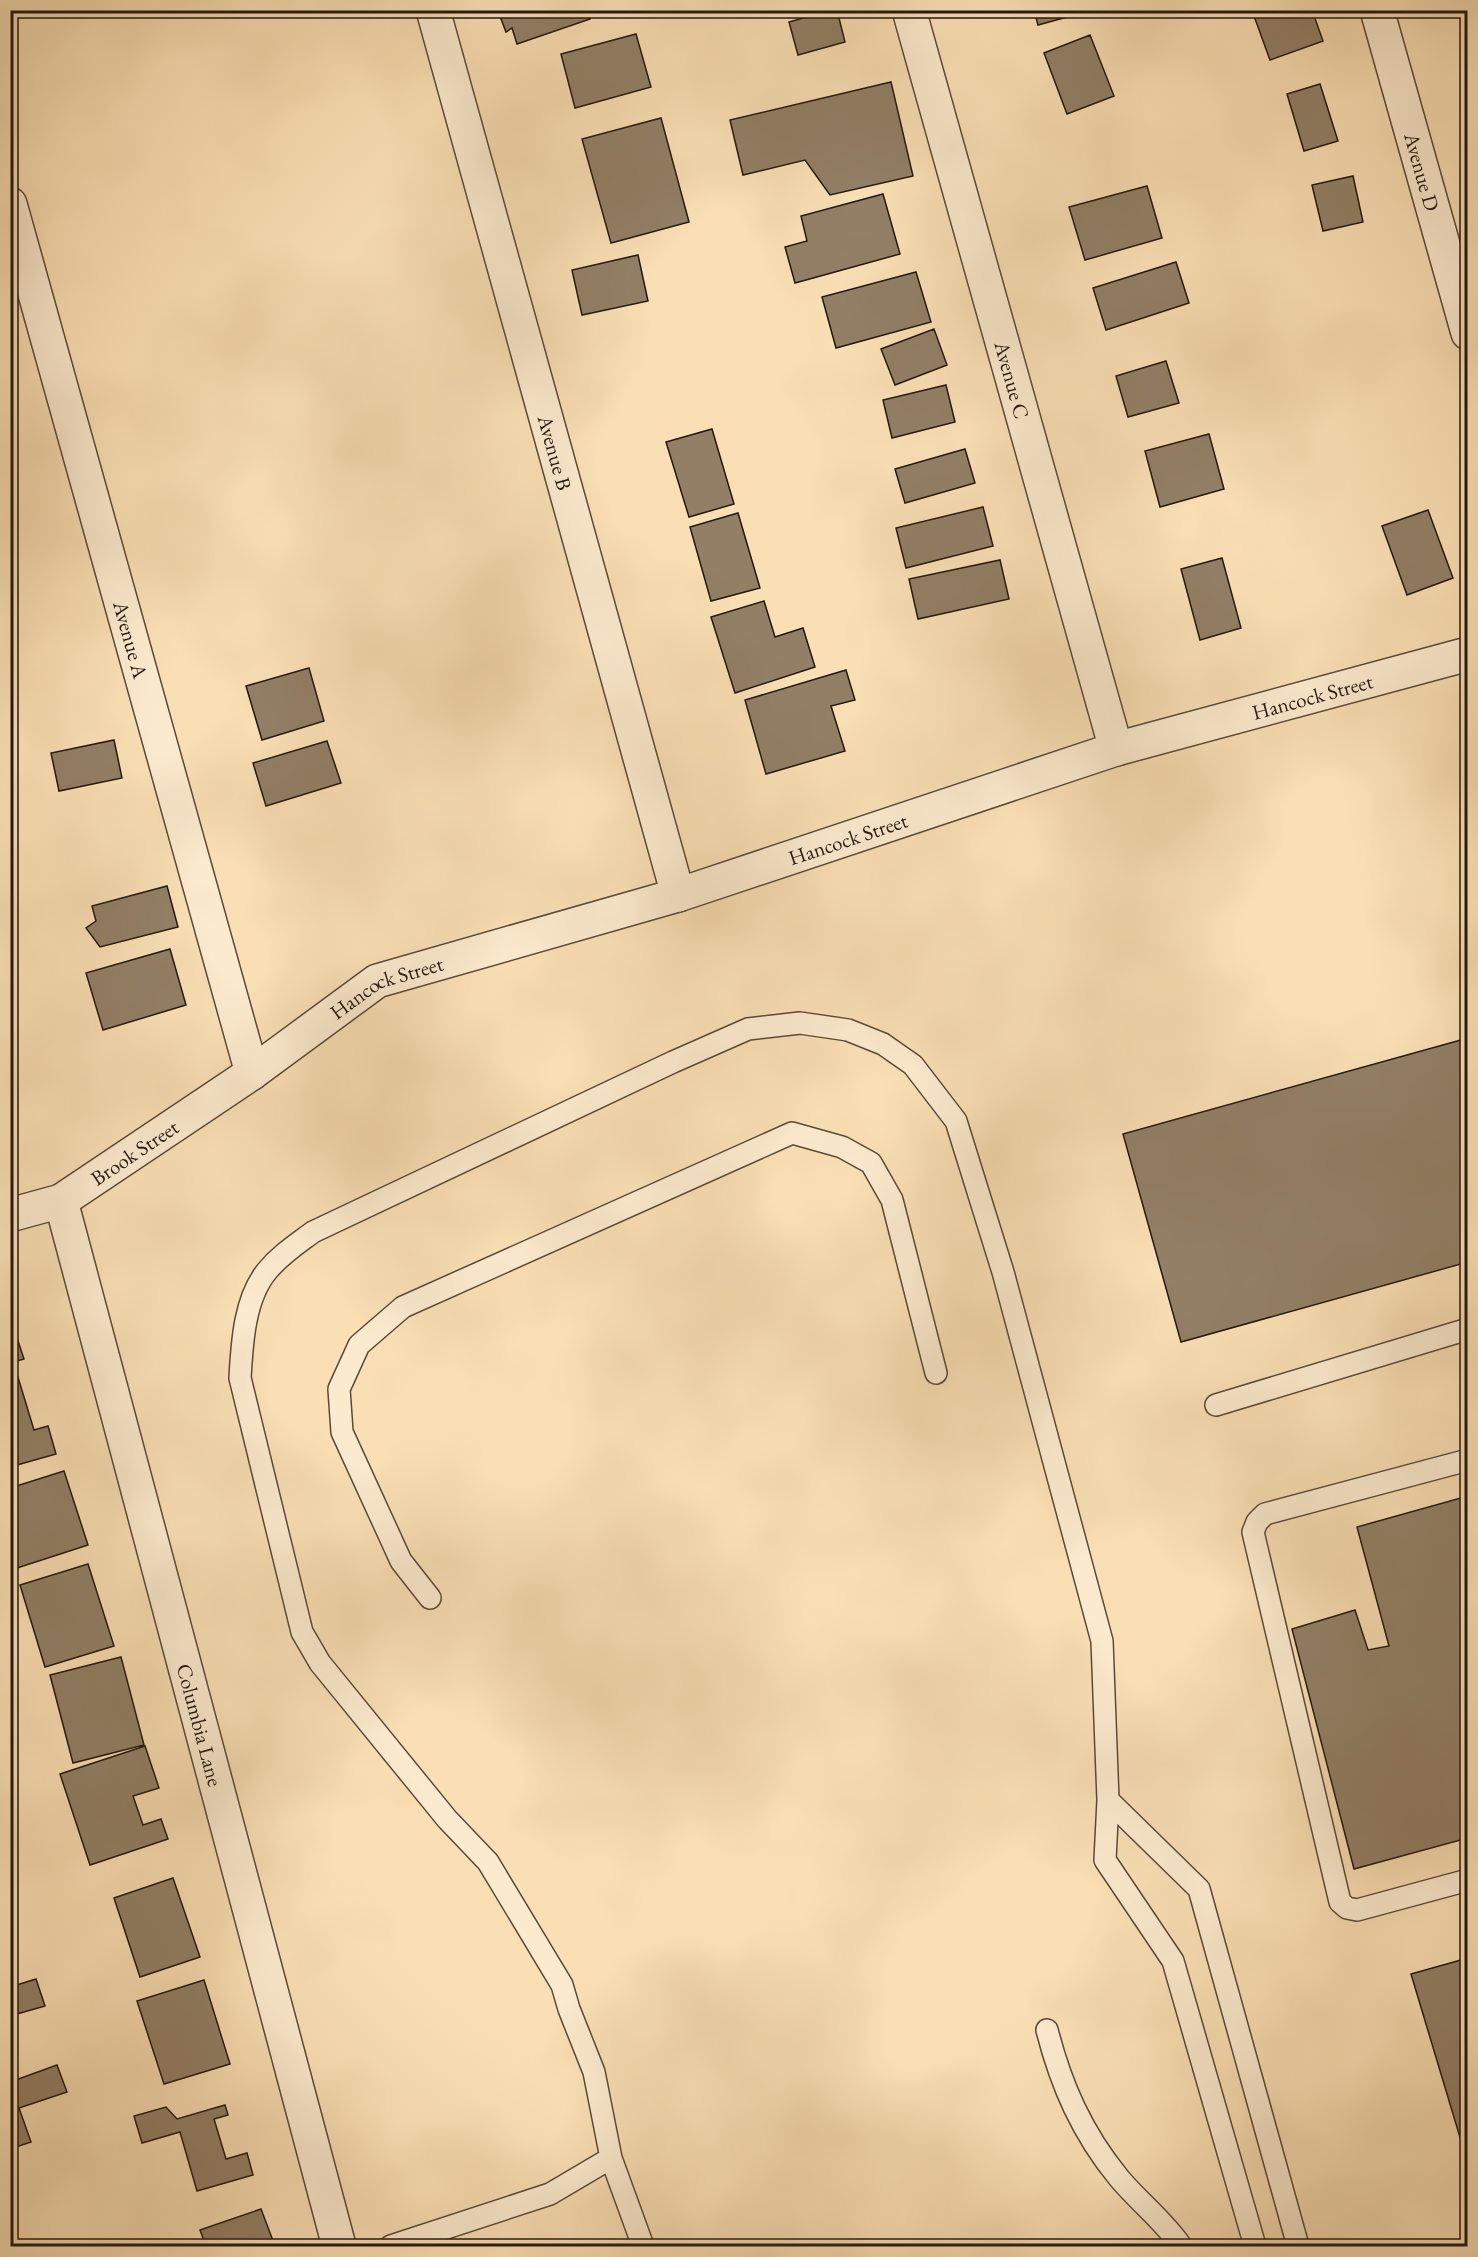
<svg xmlns="http://www.w3.org/2000/svg" width="1478" height="2257" font-family="'EB Garamond',serif">
<rect width="100%" height="100%" fill="#fadfb4"/>
<filter id="stains"><feTurbulence type="fractalNoise" baseFrequency=".00333" numOctaves="4"/><feColorMatrix values="0 0 0 0 .2 0 0 0 0 .09 0 0 0 0 .02 0 0 0 .5 -.17"/></filter>
<radialGradient id="worn" r=".72"><stop offset=".6" stop-color="#630" stop-opacity="0"/><stop offset="1" stop-color="#630" stop-opacity=".3"/></radialGradient>
<!-- building -->
<path fill="#927f66" stroke="#221812" stroke-width="1.5" d="M588 10 590 19 517 44 512 28 506 32 498 11Z
M831 10H837L845 42 798 55 789 22Z
M1034 10H1081L1082 13 1038 25Z
M1270 10H1312L1323 41 1270 60 1254 16Z
M636 34 651 87 575 108 561 54Z
M1090 35 1114 96 1067 114 1044 53Z
M891 82 913 176 830 195 805 160 743 175 730 120Z
M1320 84 1338 141 1304 151 1287 94Z
M661 118 689 222 611 243 582 139Z
M1353 176 1363 222 1323 231 1312 185Z
M1147 186 1162 238 1085 260 1069 207Z
M883 194 900 254 795 283 785 247 807 241 801 216Z
M638 255 648 301 582 315 572 270Z
M1176 262 1189 303 1106 330 1093 288Z
M916 272 931 322 836 348 822 297Z
M934 329 947 365 895 385 881 349Z
M1166 361 1179 403 1128 417 1116 376Z
M946 385 955 422 892 438 883 400Z
M712 429 734 504 689 517 666 442Z
M1209 434 1224 489 1160 507 1145 451Z
M965 449 975 483 905 503 895 469Z
M983 507 993 546 906 568 896 528Z
M1428 510 1453 578 1407 595 1382 526Z
M738 513 760 588 711 601 690 527Z
M1222 558 1241 628 1200 640 1181 569Z
M1000 560 1009 599 918 619 909 579Z
M764 601 775 637 803 628 815 667 735 693 711 617Z
M309 668 324 721 262 740 246 686Z
M846 670 855 700 831 706 845 751 766 774 745 700Z
M114 740 122 778 59 791 51 753Z
M327 741 341 783 266 806 253 763Z
M167 886 178 927 100 947 86 928 96 921 92 906Z
M170 949 186 1005 103 1030 86 973Z
M1468 1038V1262L1181 1342 1123 1134Z
M10 1317 24 1359 10 1363Z
M17 1374 34 1430 48 1426 56 1454 10 1467V1376Z
M64 1471 88 1545 17 1568 10 1547V1488Z
M1468 1496V1838L1354 1869 1292 1629 1355 1610 1368 1650 1389 1646 1357 1527Z
M88 1564 114 1646 45 1667 20 1585Z
M121 1657 144 1745 73 1763 50 1675Z
M145 1746 159 1788 133 1796 143 1825 161 1819 168 1839 90 1865 60 1774Z
M173 1878 200 1957 140 1977 114 1898Z
M1468 1958V2164L1411 1974Z
M36 1979 45 2006 10 2016V1987Z
M204 1980 230 2064 164 2084 137 2001Z
M57 2065 67 2092 19 2108 31 2142 10 2149V2082Z
M225 2105 228 2115 214 2119 226 2159 247 2153 253 2175 197 2191 180 2132 142 2143 134 2116 166 2107 177 2119Z
M261 2209 275 2246H206L200 2230Z"/>
<g fill="none" stroke-linecap="round" stroke-linejoin="round">
<defs>
<path id="lane" d="M1216 1405 1468 1329
M1468 1460 1265 1514 1257 1522 1253 1532 1340 1902 1347 1908 1357 1910 1468 1880
M430 1598 401 1561 342 1432 339 1389 359 1345 403 1307 792 1133 842 1147 871 1163 892 1200 936 1373
M1108 1800 1199 1889 1298 2246
M1047 2030C1061 2085 1082 2133 1119 2178 1138 2201 1164 2221 1181 2246
M391 2246 550 2194 611 2158
M643 2246 611 2158 594 2072 569 2009 562 1985 488 1862 447 1819 320 1663 302 1632 240 1378C242 1344 244 1299 267 1271 280 1255 297 1244 313 1232L673 1062 748 1029 800 1023 848 1030 883 1044 913 1065 956 1121 1003 1272 1102 1641 1108 1800 1105 1860 1173 1961 1255 2246"/>
<g id="street">
<path id="s1" d="M433 10 678 895"/>
<path id="s2" d="M909 10 1116 749"/>
<path id="s3" d="M1377 10 1468 333"/>
<path id="s4" d="M10 204 252 1073"/>
<path id="s5" d="M61 1201 339 2246"/>
<path id="s6" d="M10 1215 61 1201 252 1073 377 981 678 895 1116 749 1468 654"/>
</g>
</defs>
<!-- lane casing -->
<use href="#lane" stroke="#584a3a" stroke-width="24"/>
<!-- street casing -->
<use href="#street" stroke="#584a3a" stroke-width="36"/>
<!-- lane -->
<use href="#lane" stroke="#fceace" stroke-width="21"/>
<!-- street -->
<use href="#street" stroke="#fceace" stroke-width="33"/>
</g>
<g text-anchor="middle" dominant-baseline="central" stroke-width="4.5" stroke-linejoin="round" paint-order="stroke">
<!-- street labels -->
<g font-size="21" fill="#221812" stroke="#fceace">
<text stroke="none"><textPath href="#s3" startOffset="168">Avenue D</textPath></text>
<text stroke="none"><textPath href="#s2" startOffset="384">Avenue C</textPath></text>
<text stroke="none"><textPath href="#s1" startOffset="459">Avenue B</textPath></text>
<text stroke="none"><textPath href="#s4" startOffset="452">Avenue A</textPath></text>
<text stroke="none"><textPath href="#s6" startOffset="1416">Hancock Street</textPath></text>
<text stroke="none"><textPath href="#s6" startOffset="930">Hancock Street</textPath></text>
<text stroke="none"><textPath href="#s6" startOffset="444">Hancock Street</textPath></text>
<text stroke="none"><textPath href="#s6" startOffset="141">Brook Street</textPath></text>
<text stroke="none"><textPath href="#s5" startOffset="542">Columbia Lane</textPath></text>
</g>
</g>
<!-- margin -->
<rect width="1478" height="2257" fill="none" stroke="#fadfb4" stroke-width="36"/>
<rect x="12" y="12" width="1454" height="2233" fill="none" stroke="#221812" stroke-width="3"/>
<rect x="18" y="18" width="1442" height="2221" fill="none" stroke="#221812" stroke-width="1.5"/>
<rect width="100%" height="100%" filter="url(#stains)"/>
<rect width="100%" height="100%" fill="url(#worn)"/>
</svg>
